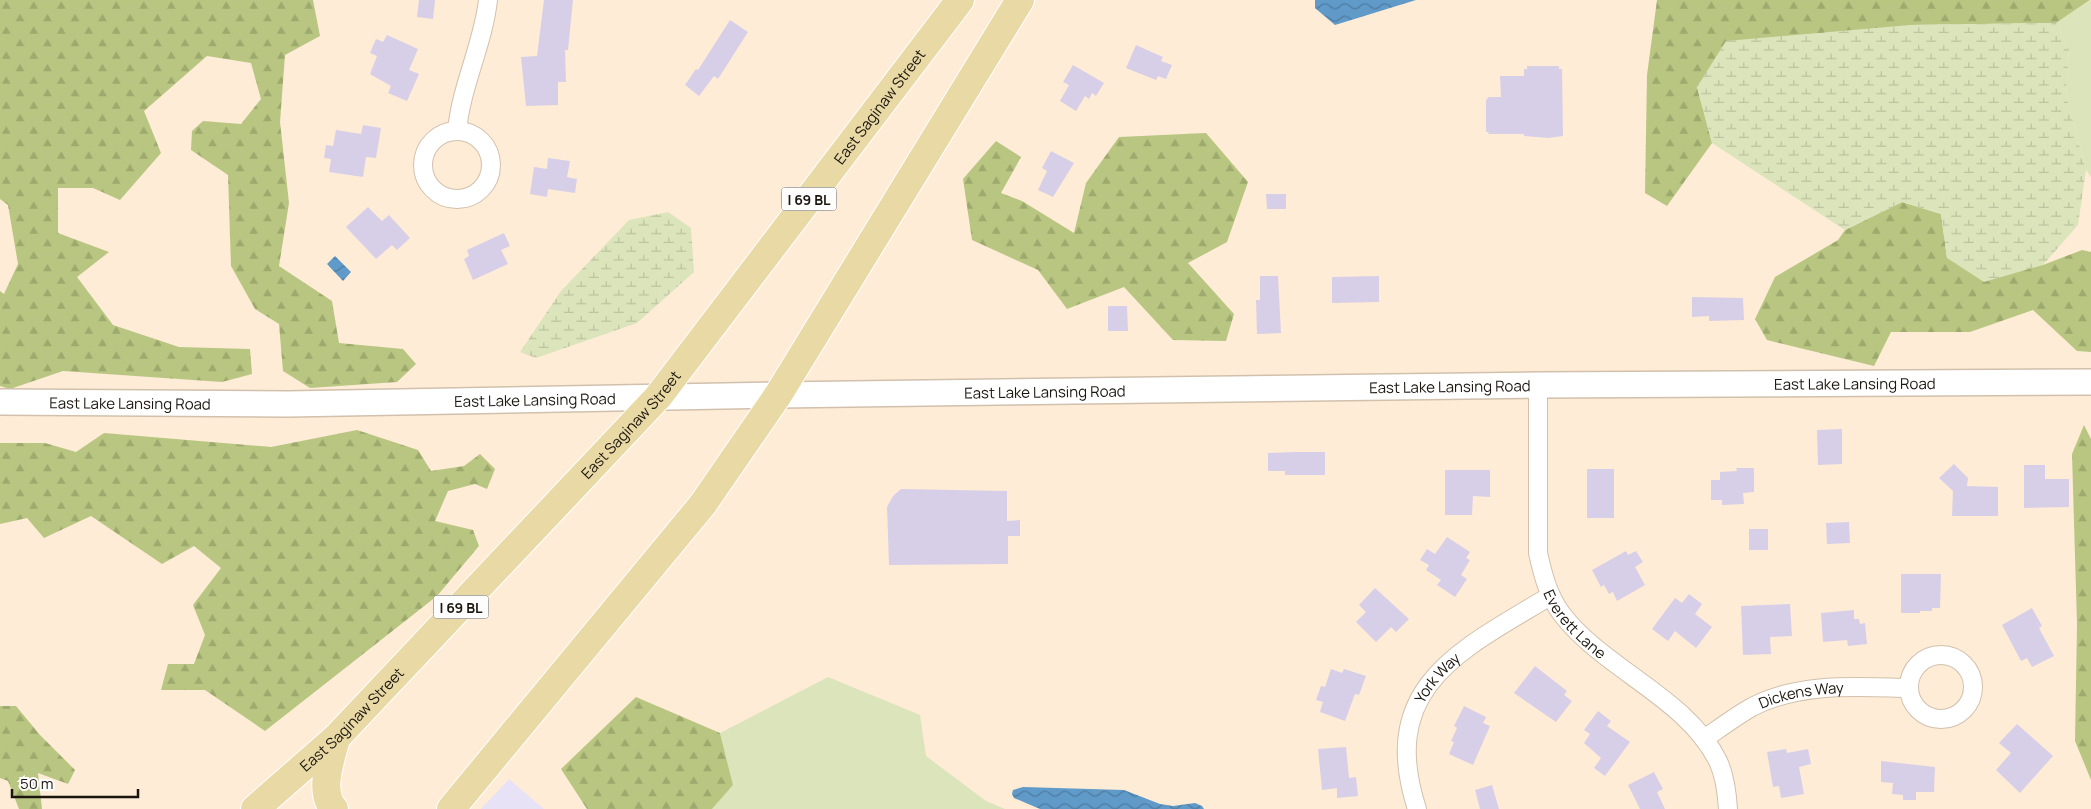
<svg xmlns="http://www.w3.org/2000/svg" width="2091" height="809" font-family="Manrope,sans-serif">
<defs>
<pattern id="forest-firs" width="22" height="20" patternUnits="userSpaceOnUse" patternTransform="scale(1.25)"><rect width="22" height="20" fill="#b8c681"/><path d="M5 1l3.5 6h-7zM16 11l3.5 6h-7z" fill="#9ea96e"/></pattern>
<pattern id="wetland-marsh" width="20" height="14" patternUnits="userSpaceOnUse" patternTransform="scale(1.25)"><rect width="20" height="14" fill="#dbe4bb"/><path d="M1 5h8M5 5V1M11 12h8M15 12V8" fill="none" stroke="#bbc3a0"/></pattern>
<pattern id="water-waves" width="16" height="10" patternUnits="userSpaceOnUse" patternTransform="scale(1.25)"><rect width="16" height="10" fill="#609ac8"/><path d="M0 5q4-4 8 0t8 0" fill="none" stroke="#4e7ca1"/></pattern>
</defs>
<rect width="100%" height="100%" fill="#feecd7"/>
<!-- commercial -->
<path fill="#e8e2f7" d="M509 779 544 809H481Z"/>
<!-- grass -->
<path fill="#dbe4bb" d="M2091 0V177L2086 170 2066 95 2069 50 2056 23Z
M828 677 920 715 926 756 986 801 1005 809H712L733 785 720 733Z"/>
<!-- forest -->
<path fill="url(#forest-firs)" d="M0 0H313L320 36 285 55 280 122 289 203 279 266 332 301 339 343 403 349 416 364 397 382 310 388 283 371 279 324 255 309 231 266 228 175 191 150 192 131 203 121 241 124 261 99 251 63 207 56 144 111 161 153 120 200 93 188H58V233L109 252 77 277 113 325 179 347 250 349 252 374 222 382 63 371 10 389 0 386V291L4 294 18 264 8 205 0 199Z
M1657 0H2090L2056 23 1910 25 1697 87 1712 143 1667 206 1645 193 1647 75Z
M1206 133 1248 182 1227 242 1188 263 1234 314 1226 341 1173 340 1124 287 1067 309 1038 270 972 240 963 179 996 141 1021 157 1001 193 1022 201 1074 233 1086 183 1119 137Z
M1902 202 1941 214 1947 258 2043 265 2082 250 2091 252V352L2077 351 2033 310 1970 332H1891L1874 366 1767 340 1755 319 1775 277 1838 240 1845 230Z
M2084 425 2091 439V780L2075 741 2077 624 2072 454Z
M357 430 418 450 431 471 464 466 480 454 495 469 487 489 475 484 448 491 435 521 473 530 479 546 437 596 265 731 205 690H161L168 664H194L205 635 193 605 221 568 194 546 162 564 91 516 44 538 27 518 0 524V443H45L76 452 104 433 271 447Z
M636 697 720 733 733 785 712 809H587L561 769Z
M0 706H16L40 735 75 770 68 784 38 773 42 809H19L8 781 0 778Z"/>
<!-- wetland -->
<path fill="url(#wetland-marsh)" d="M2056 23 2069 50 2066 95 2086 170 2078 225 2043 265 1984 282 1947 258 1941 214 1902 202 1845 230 1712 143 1697 87 1726 41 1910 25Z
M668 212 691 228 694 272 637 323 536 358 520 352 561 291 629 220Z"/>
<!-- water -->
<path fill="url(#water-waves)" d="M1315 0H1416L1335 25 1315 8Z
M335 256 351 272 343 281 327 264Z
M1023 787 1124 790 1160 804 1173 806 1195 803 1202 806 1204 809H1040L1014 798 1012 794 1013 790Z"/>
<!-- building -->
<path fill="#d7cfe8" d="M419 0H435L433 19 417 17Z
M544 0H573L568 50H565L566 82H558V105L526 106 521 57 537 56Z
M730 20 748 32 718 79 714 76 699 96 685 85 696 69 698 70Z
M387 35 418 49 409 70 419 74 407 101 388 93 391 86 370 74 377 56 370 53 376 39 383 42Z
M1136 45 1163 57 1161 61 1172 65 1166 79 1158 76 1156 80 1126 68Z
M1073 65 1104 83 1096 96 1092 93 1089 99 1085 96 1076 111 1060 101 1069 85 1063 82Z
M1527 66H1559V69H1562L1563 136 1549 138 1524 136V134H1488L1489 132H1486V100L1489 97H1501L1500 76H1524V69H1527Z
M363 125 381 128 376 158 366 157 363 177 329 172 331 159 324 158 326 145 333 146 336 130 361 134Z
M1051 151 1074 163 1053 197 1038 190 1047 171 1042 168Z
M548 158 570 161 567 177 577 179 575 193 548 189 547 197 530 194 534 167 547 169Z
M1266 194H1286V209H1267Z
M368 207 382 221 389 215 410 238 397 250 392 245 376 259 346 227Z
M504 233 510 246 501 250 508 264 473 280 464 259 469 256 467 250Z
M1260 276H1278L1281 333 1257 334 1256 300H1260Z
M1379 276V302L1332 303V277Z
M1692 297 1743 298 1744 320 1709 321V316L1692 317Z
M1108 306H1127L1128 331H1108Z
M1842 429V464L1818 465 1817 430Z
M1296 452H1325V475H1285V471H1268V453Z
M1954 464 1968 478 1967 486 1998 487V516H1952L1953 491 1939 478Z
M2024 465H2045V479H2069V507L2024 508Z
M1736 468H1754V492L1743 493 1744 504 1722 505V500H1711V480H1720V472L1737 471Z
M1587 469H1614V518H1587Z
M1445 470H1490V497L1473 496 1472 515H1445Z
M901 489 1007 491V521L1020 520V536H1008V564L889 565 887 507 893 496Z
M1849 522 1850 543 1827 544 1826 523Z
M1749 529H1768V550H1749Z
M1447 537 1470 552 1466 558 1470 560 1461 575 1467 579 1455 597 1437 585 1441 580 1426 570 1429 565 1420 560 1427 549 1435 554Z
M1626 551 1628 555 1636 551 1643 562 1635 567 1645 585 1617 601 1613 592 1609 594 1604 585 1601 587 1592 570Z
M1901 574H1941L1940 608H1932V611H1920V613H1901Z
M1375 588 1409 619 1396 632 1391 627 1376 642 1356 622 1366 612 1359 605Z
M1689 594 1702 604 1695 614 1712 627 1696 648 1675 631 1668 641 1652 629 1675 598 1682 603Z
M1790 604 1792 636 1770 637 1771 654 1743 655 1741 606Z
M2032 608 2042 626 2039 628 2054 656 2032 667 2027 658 2021 661 2002 625Z
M1854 610V619H1859L1860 624 1865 623 1867 644 1848 646 1847 640 1823 642 1821 613Z
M1535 666 1567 691 1564 695 1572 701 1556 722 1514 693Z
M1331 669 1342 673 1344 669 1366 676 1359 695 1355 694 1345 721 1320 712 1323 702 1316 700 1321 686 1325 687Z
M1464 706 1486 717 1483 723 1490 726 1473 765 1449 754 1454 742 1451 741 1457 728 1454 726Z
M1598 711 1611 721 1607 726 1630 742 1605 776 1594 768 1601 758 1584 743 1590 734 1584 730Z
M2017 724 2053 756 2020 793 1996 770 2011 753 1999 743Z
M1346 747 1349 778 1356 777 1358 796 1337 798V788L1322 790 1318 749Z
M1786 749 1787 753 1808 749 1811 764 1799 767 1804 794 1781 798 1779 786 1773 787 1767 752Z
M1881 761 1935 767 1934 792H1916V800H1903V795L1892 794 1893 783 1881 782Z
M1654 772 1663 789 1657 792 1665 809H1640L1628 785Z
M1492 785 1499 809H1480L1475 790Z"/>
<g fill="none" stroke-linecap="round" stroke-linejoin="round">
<defs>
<g id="street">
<circle cx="457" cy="165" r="34"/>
<path d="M457 131C461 86 483 45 488 0"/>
<path id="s1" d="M1538 385V553C1543 575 1548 595 1561 613 1603 669 1686 697 1718 761 1725 776 1727 793 1728 809"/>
<circle cx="1941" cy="687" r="32"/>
<path id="s2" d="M1704 739C1720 728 1736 716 1752 707 1800 682 1857 687 1908 688"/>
<path id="s3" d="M1417 809C1377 686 1461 650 1550 596"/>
</g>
<g id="secondary">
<path id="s4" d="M0 402 288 404 778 395 1538 385 2091 382"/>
</g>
<g id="primary">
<path id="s5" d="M255 809 336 738 658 397 960 0"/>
<path d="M334 809C318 791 331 759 336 738"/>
<path d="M451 809 703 504 778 395 1020 0"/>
</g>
</defs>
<!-- street casing -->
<use href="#street" stroke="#d1c0ac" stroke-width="20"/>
<!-- secondary casing -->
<use href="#secondary" stroke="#d1c0ac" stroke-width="28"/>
<!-- primary casing -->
<use href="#primary" stroke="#fff" stroke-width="30"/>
<!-- street -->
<use href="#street" stroke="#fff" stroke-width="18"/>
<!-- secondary -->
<use href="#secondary" stroke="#fff" stroke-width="25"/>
<!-- primary -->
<use href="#primary" stroke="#e8d9a5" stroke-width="28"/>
</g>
<g text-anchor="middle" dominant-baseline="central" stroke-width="4" stroke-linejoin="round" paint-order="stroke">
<!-- shield labels -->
<g fill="#fdfdfd" stroke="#5f5b56" stroke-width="1">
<rect x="781.5" y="187.5" width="55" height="23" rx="4"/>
<rect x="433.5" y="595.5" width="55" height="23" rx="4"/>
</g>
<g font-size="14" font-weight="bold" fill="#1b150e">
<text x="809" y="199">I 69 BL</text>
<text x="461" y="607">I 69 BL</text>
</g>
<!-- street labels -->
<g font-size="15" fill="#1b150e" stroke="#fdfdfd">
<text stroke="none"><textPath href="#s5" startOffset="942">East Saginaw Street</textPath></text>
<text stroke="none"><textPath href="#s4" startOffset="1855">East Lake Lansing Road</textPath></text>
<text stroke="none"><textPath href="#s4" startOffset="1450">East Lake Lansing Road</textPath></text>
<text stroke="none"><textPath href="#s4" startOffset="1045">East Lake Lansing Road</textPath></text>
<text stroke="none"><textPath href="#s4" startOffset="535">East Lake Lansing Road</textPath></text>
<text stroke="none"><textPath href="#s4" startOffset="130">East Lake Lansing Road</textPath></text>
<text stroke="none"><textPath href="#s5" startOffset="538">East Saginaw Street</textPath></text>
<text stroke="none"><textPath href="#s1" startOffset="250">Everett Lane</textPath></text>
<text stroke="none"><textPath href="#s3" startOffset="141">York Way</textPath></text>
<text stroke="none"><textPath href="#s2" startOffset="109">Dickens Way</textPath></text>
<text stroke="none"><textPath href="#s5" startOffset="132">East Saginaw Street</textPath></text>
</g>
</g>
<!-- scale -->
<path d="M12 789v8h126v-8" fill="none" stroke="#1b150e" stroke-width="2.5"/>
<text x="20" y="789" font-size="15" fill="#1b150e" stroke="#fdfdfd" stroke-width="4" paint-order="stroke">50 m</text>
</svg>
